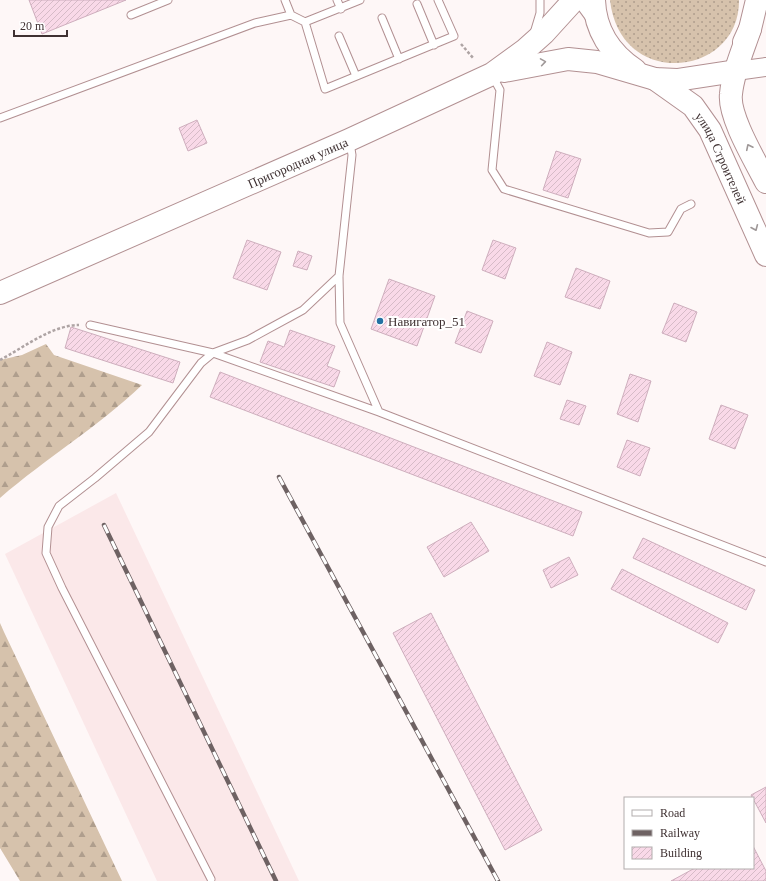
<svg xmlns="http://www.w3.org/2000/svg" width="766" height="881" font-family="Georgia,serif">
<defs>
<pattern id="grass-dots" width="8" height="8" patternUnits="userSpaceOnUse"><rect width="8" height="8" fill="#d6c2ac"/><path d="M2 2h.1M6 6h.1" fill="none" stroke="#af9e8d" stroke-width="1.8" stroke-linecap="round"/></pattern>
<pattern id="forest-firs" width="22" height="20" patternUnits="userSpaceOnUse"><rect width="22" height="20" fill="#d6c2ac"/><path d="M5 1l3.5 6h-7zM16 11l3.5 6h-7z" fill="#af9e8d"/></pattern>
<pattern id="building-hatch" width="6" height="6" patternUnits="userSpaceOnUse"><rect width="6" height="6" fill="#f9d9e8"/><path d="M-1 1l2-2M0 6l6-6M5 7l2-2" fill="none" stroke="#d6bbc7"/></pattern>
</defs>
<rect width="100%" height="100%" fill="#fef7f7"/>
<!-- built -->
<path fill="#fbe8e9" d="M116 493 299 881H157L5 554Z"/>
<!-- grass -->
<path fill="url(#grass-dots)" d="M610 0H739C740 77 620 91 610 0Z"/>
<!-- forest -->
<path fill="url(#forest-firs)" d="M46 344 54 355 142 385C98 427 46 458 0 498V360L22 355Z
M0 623 4 632 122 881H20L0 848Z"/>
<!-- building -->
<path fill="url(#building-hatch)" stroke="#ceaebd" d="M29 0H126L42 34Z
M197 120 207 143 188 151 179 128Z
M556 151 581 159 568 198 543 190Z
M247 240 281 252 267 290 233 278Z
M493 240 516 248 505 279 482 270Z
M298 251 312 256 307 270 293 266Z
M576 268 610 281 600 309 565 297Z
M389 279 435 296 417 346 371 329Z
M674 303 697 312 686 342 662 333Z
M467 311 493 321 481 353 455 343Z
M71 327 180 362 173 383 65 348Z
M290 330 335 346 327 366 340 371 334 387 260 362 268 341 284 347Z
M547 342 572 352 560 385 534 376Z
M220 372 582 512 573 536 210 397Z
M630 374 651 381 638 422 617 414Z
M567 400 586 406 579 425 560 419Z
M721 405 748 415 735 449 709 439Z
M627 440 650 448 640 476 617 467Z
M471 522 489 551 444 577 427 547Z
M643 538 755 590 746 610 633 558Z
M569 557 578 575 551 588 543 570Z
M622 569 728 623 718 643 611 589Z
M431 613 542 830 505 850 393 633Z
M766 787V823L751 795Z
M753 846 766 871V881H671L695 868H753Z"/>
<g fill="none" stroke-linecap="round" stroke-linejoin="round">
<defs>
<path id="service" d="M285 0 291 15 305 22 360 0
M337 0 341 9
M576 0 590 19
M417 4 434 45
M131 15 168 0
M382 18 399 59
M305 22 325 89 454 36 438 0
M534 33 540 13V0
M339 36 356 76
M493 77 500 90 492 170 504 189 649 233 668 232 681 209 691 204
M0 118 255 23 291 15
M350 143 352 155 339 276 340 323 379 412 766 562
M90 325 213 353 379 412
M211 879 62 588 46 553 48 527 59 506 95 478 149 432 201 363 213 353 248 340 303 310 339 276"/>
<path id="tertiary" d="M736 71 766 67"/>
<g id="primary">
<path d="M594 0C595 30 611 54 635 70"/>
<path d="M750 29C743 50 733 72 731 94 728 116 756 162 766 182"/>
<path d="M744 42 750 29 757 0"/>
<path d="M504 71 568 59 597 62 655 79 677 80 736 71"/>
<path id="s1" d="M655 79 693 106 710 130 766 255"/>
<path id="s2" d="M0 293 349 140 492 74 525 50 544 33 574 0"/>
</g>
</defs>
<!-- service casing -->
<use href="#service" stroke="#b29092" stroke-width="9"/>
<!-- tertiary casing -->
<use href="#tertiary" stroke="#b29092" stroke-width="20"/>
<!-- primary casing -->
<use href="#primary" stroke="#b29092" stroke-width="24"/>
<!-- path -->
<path stroke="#aea4a4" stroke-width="2.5" stroke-dasharray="3 2" stroke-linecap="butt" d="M461 44 474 59
M0 360C23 348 52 325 79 325"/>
<!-- service -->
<use href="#service" stroke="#fff" stroke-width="7"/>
<!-- tertiary -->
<use href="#tertiary" stroke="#fff" stroke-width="18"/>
<!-- primary -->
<use href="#primary" stroke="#fff" stroke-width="22"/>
<defs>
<path id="rail" d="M279 477 498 881
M104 525 276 881"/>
</defs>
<!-- rail casing -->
<use href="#rail" stroke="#6e6263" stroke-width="4.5"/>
<!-- rail -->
<use href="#rail" stroke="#fff" stroke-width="3" stroke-dasharray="9" stroke-linecap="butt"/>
</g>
<!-- one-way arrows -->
<defs><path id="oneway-chevron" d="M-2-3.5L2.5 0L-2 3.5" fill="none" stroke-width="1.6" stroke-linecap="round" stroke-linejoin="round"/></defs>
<g stroke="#9f9898">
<use href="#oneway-chevron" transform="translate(543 62) rotate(-9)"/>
<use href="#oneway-chevron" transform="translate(749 147) rotate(-116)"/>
<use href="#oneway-chevron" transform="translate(755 228) rotate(67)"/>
</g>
<!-- markers -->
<circle fill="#2371a3" stroke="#fff" stroke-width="1.5" cx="380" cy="321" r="4"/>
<g text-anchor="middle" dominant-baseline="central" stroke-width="4" stroke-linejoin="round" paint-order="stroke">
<!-- street labels -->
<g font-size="13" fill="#3f3132" stroke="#fff">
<text stroke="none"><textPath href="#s1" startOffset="106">улица Строителей</textPath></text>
<text stroke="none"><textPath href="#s2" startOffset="325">Пригородная улица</textPath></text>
</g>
<!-- poi labels -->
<g font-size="13" fill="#3f3132" stroke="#fff" text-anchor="start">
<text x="388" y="321">Навигатор_51</text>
</g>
</g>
<!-- legend -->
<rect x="624" y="797" width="130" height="72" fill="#ffffff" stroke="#b2adad"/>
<rect x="632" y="810" width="20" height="6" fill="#ffffff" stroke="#b2adad"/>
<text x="660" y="817" font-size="12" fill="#3f3132">Road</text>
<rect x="632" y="830" width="20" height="6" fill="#6e6263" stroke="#b2adad"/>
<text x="660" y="837" font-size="12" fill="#3f3132">Railway</text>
<rect x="632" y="847" width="20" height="12" fill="url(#building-hatch)" stroke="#b2adad"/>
<text x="660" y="857" font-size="12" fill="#3f3132">Building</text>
<!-- scale -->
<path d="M14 30v6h53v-6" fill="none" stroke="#3f3132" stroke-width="2"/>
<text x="20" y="30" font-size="12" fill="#3f3132" stroke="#ffffff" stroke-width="3" paint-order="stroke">20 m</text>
</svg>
